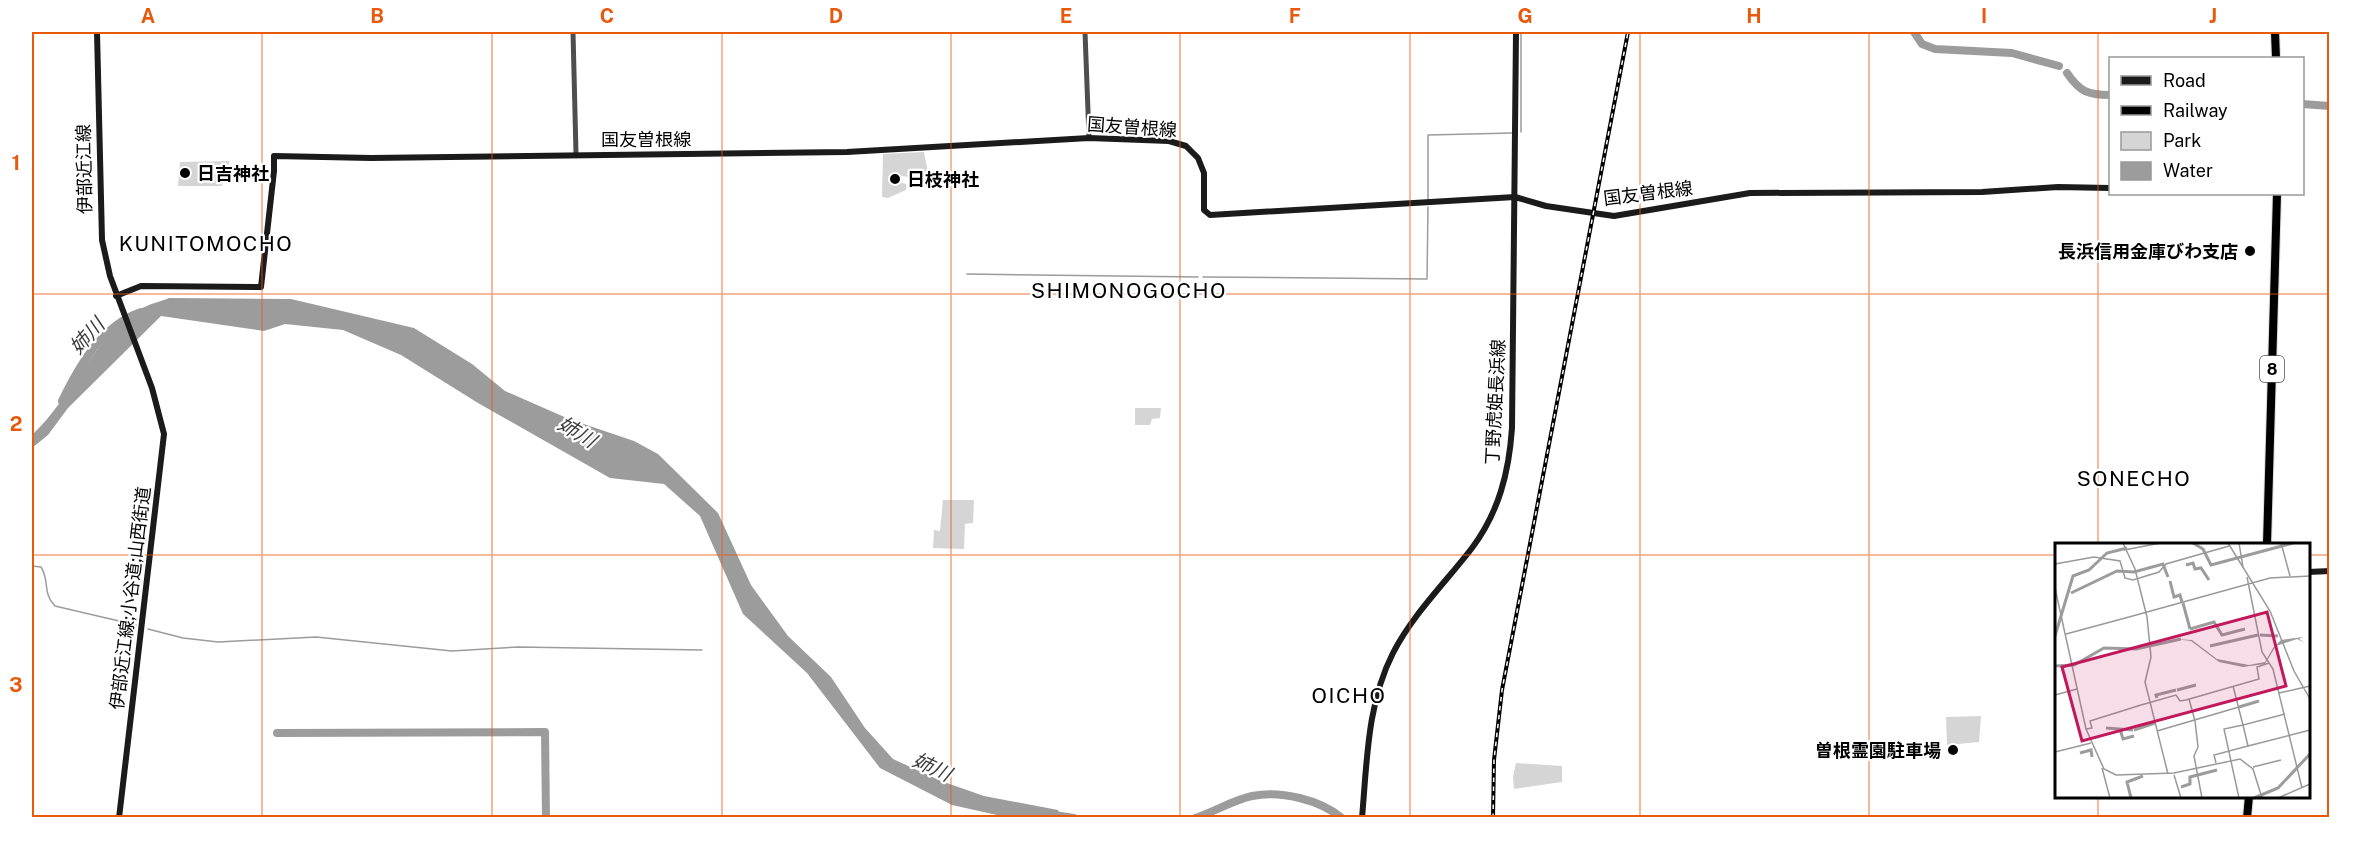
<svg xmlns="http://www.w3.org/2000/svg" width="2361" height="849" font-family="'Public Sans','Noto Sans JP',sans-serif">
<rect width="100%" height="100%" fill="#fff"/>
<!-- green -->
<path fill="#d5d5d5" d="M924 152 928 173 927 179 917 182C908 177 900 172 892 180L906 184V190L888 198 882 197 883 154Z
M229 161V168L223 169 222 186H178L180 162Z
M1135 408H1161L1160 418 1152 419 1150 425H1135Z
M943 500H974L973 523 965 524 964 549 933 548 934 530 940 531Z
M1981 716 1979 742 1947 745 1946 717Z
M1516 763 1562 766V782L1514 789 1513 777Z"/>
<!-- water -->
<path fill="#9c9c9c" d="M169 298 291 299 414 328 472 364 505 391 569 419 634 441 658 454 718 513 751 585 788 636 831 677 865 728 893 759 941 781 984 796 1058 810 1060 817H1006L952 805 880 768 807 673 743 614 700 516 664 484 610 478 478 403 401 355 343 330 285 324 264 331 161 316 68 408 48 435 32 448V435C72 398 91 340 139 310 148 304 160 302 169 298Z"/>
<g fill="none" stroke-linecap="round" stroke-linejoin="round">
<!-- stream -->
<path stroke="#9c9c9c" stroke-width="1.5" d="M1521 132V32
M1428 199V135L1512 133
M967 274 1198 277
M1203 277 1427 279 1428 207
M32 566 41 567C50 581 42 593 55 606L136 625
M148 629 183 638 218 642 316 637 452 651 518 647 702 650"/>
<!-- river -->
<path stroke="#9c9c9c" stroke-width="8" d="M1914 32 1922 44 1935 49 2012 53 2059 66
M2067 73C2080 92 2088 95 2110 95
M2302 104 2330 106
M62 401C79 366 102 325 141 312
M277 733 545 732 546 818
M1048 814 1074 818
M1195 818C1214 812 1233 800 1252 796 1281 790 1320 800 1342 818"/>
<defs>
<path id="trunk" d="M2275 32 2276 58
M2267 544 2277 194
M2247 818 2249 796"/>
</defs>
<!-- trunk casing -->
<use href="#trunk" stroke="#dbdbdb" stroke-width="10"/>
<!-- tertiary -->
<path stroke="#4e4e4e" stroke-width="5" d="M573 32 576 154
M1085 32 1089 138"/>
<!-- secondary -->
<path stroke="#1b1b1b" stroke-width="6" d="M97 32 102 240 110 276 152 388 164 434 119 818
M116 296 141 286 261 287 274 171V156L371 158 847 152 1089 138 1169 141 1186 146 1198 158 1204 173V210L1210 215 1515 197 1546 206 1614 216 1750 193 1982 192 2058 187 2110 188
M2308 572 2330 571
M1362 818C1367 762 1367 704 1393 653 1413 614 1446 582 1472 548 1499 512 1509 472 1512 428L1516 32"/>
<!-- trunk -->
<use href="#trunk" stroke="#000" stroke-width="8"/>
<defs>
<path id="rail" d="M1493 818 1494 760 1502 690 1628 32"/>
</defs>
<!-- rail casing -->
<use href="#rail" stroke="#000" stroke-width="4"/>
<!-- rail -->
<use href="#rail" stroke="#fff" stroke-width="1.5" stroke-dasharray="4.5" stroke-linecap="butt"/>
</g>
<!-- grid -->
<path fill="none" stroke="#e8590c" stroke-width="1.5" stroke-opacity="0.55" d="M262 32V818M492 32V818M722 32V818M951 32V818M1180 32V818M1410 32V818M1640 32V818M1869 32V818M2098 32V544M32 294H2330M32 555H2056M2308 555H2330M2098 796V818"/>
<!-- markers -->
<g fill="#000" stroke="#fff" stroke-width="2">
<circle cx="185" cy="173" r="6"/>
<circle cx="895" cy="179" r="6"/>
<circle cx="2250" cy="251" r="6"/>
<circle cx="1953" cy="750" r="6"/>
</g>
<g text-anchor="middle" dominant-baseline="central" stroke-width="4.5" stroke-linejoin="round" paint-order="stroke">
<!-- shield labels -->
<rect fill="#fff" stroke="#4c4c4c" stroke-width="1.5" x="2260" y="356" width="24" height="26" rx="4.5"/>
<g font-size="16" font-weight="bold" fill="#000">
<text x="2272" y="369">8</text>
</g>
<!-- street labels -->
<g font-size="18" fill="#000" stroke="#fff">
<text transform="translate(1132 127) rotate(4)">国友曽根線</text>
<text x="646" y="139">国友曽根線</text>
<text transform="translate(84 169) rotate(-91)">伊部近江線</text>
<text transform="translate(1648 193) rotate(-7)">国友曽根線</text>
<text transform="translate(1495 402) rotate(-87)">丁野虎姫長浜線</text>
<text transform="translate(130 598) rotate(-83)">伊部近江線;小谷道;山西街道</text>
</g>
<!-- poi labels -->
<g font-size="18" font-weight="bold" fill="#000" stroke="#fff" text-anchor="start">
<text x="197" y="173">日吉神社</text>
<text x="907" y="179">日枝神社</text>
<text x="2238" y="251" text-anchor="end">長浜信用金庫びわ支店</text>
<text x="1941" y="750" text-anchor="end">曽根霊園駐車場</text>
</g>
<!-- water labels -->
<g font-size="20" font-style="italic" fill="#3d3d3d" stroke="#fff">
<text transform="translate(87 336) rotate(-48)">姉川</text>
<text transform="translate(577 432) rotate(31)">姉川</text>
<text transform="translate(932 767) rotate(25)">姉川</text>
</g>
<!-- quarter labels -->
<g font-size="21" letter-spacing="1.5" fill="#000" stroke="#fff">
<text x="206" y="243">KUNITOMOCHO</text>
<text x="1129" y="290">SHIMONOGOCHO</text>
<text x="2134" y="478">SONECHO</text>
<text x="1349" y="695">OICHO</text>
</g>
</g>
<!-- overview -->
<g transform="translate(2055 543)">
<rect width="255" height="255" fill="#fff"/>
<path d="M248 94 244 96 250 100 242 96 221 103 210 121 188 124 164 119 136 98 120 96 137 97 162 116 194 122 210 119 218 105 226 97Z" fill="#9c9c9c"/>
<path fill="none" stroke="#9c9c9c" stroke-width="3" d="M138 0 148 6 156 22 238 0M131 22 138 20 140 26 146 25 154 37M115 38 119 54 125 52 127 59M16 50 62 28 79 29 108 21 113 34M128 60 135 86M135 86 159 79 167 92 190 86M205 92 223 93M0 93 18 33 34 27 52 10 72 5M155 103 203 92M0 123 19 122 49 105 81 106 126 96M122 147 141 142M102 155 101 152 121 147M184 164 204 158M51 185 78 187M65 186 68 196 79 193M79 187 100 180M25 210 36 207 37 214M126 244 135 241V234L162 227M76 255 72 239 88 233M199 255 223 245 255 211"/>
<path fill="none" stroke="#999" stroke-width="1.5" d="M68 0 80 26 92 74 96 114 90 139 113 231M173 0 215 68 239 128 255 156M184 0 188 24M226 0 235 33M69 7 106 0M0 21 39 14 65 18 70 35 78 37 104 29 111 21 174 3M192 34 207 109 218 126 247 245M0 45 31 186 49 226 61 232 119 230 185 216 198 226 207 255M74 74 215 35 255 33M11 91 74 74M178 143 188 182M224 150 255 143M0 152 22 146M134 156 140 178 143 204 139 213 147 255M31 186 37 185 35 178 86 162 121 152 125 158 131 157 204 136 202 124 214 120M102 188 184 164M193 203 255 187M0 209 36 200M161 220 159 212 193 203 188 182 230 171M198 224 226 217M47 225 55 255M119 232 126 255M184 255 169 186 188 182M223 255 255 241"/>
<path fill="#c2185b" fill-opacity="0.15" stroke="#c2185b" stroke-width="3" d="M212 69 231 143 27 198 7 124Z"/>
<rect width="255" height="255" fill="none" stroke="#000" stroke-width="3"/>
</g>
<!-- border -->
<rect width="2361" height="849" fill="none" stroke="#ffffff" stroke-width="66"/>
<!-- legend -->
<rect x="2109" y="57" width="195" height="138" fill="#ffffff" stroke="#999999" stroke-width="1.5"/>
<rect x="2121" y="76" width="30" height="9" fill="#1b1b1b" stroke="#999999" stroke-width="1.5"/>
<text x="2163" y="87" font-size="18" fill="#000000">Road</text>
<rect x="2121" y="106" width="30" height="9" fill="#000000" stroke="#999999" stroke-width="1.5"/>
<text x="2163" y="117" font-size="18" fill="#000000">Railway</text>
<rect x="2121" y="132" width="30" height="18" fill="#d5d5d5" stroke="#999999" stroke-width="1.5"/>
<text x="2163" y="147" font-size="18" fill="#000000">Park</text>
<rect x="2121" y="162" width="30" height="18" fill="#9c9c9c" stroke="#999999" stroke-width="1.5"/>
<text x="2163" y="177" font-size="18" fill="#000000">Water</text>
<rect x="33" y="33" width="2295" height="783" fill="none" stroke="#e8590c" stroke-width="2"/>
<g font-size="20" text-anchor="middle" font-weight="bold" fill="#e8590c">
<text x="148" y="23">A</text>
<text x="377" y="23">B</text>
<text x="607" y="23">C</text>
<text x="836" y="23">D</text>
<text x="1066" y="23">E</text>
<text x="1295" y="23">F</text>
<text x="1525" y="23">G</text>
<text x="1754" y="23">H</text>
<text x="1984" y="23">I</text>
<text x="2213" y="23">J</text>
<text x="16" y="170">1</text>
<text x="16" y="431">2</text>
<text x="16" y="692">3</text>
</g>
</svg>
